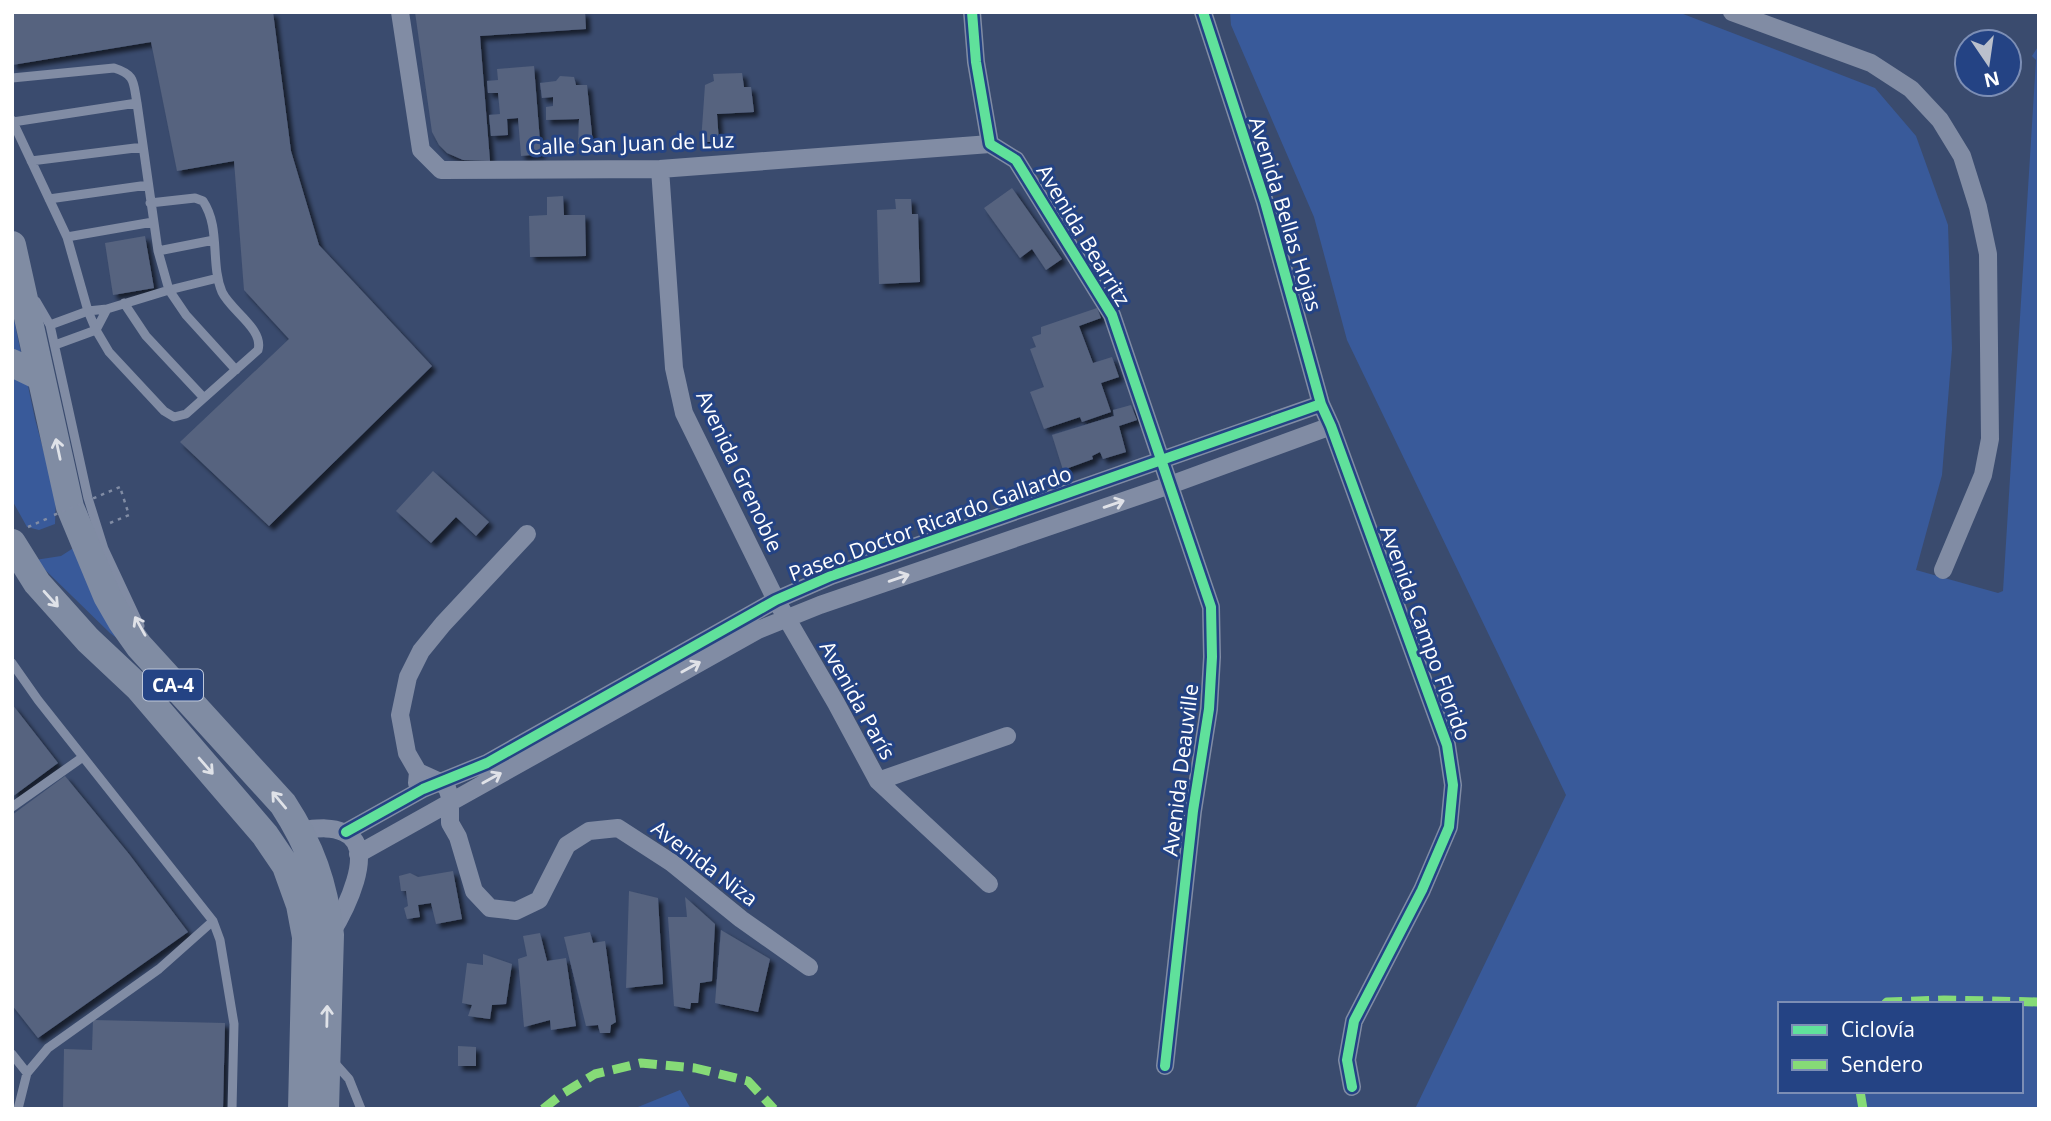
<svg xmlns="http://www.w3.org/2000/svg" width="2051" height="1121" font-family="'Open Sans',sans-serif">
<defs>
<filter id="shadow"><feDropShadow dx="4.5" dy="4.5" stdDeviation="2" flood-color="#0009"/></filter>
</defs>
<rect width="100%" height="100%" fill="#3a4b6e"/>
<!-- green -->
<path fill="#395a9a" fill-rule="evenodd" d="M1230 12H1678L1875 88 1916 136 1948 225 1952 349 1942 475 1916 570 1998 593 2003 591 2036 60 2032 56 2039 45V1109H1415L1566 795 1347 340 1314 217 1231 25ZM1780 1004H2021V1091H1780Z
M12 310 35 419 56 497 55 524 39 530 27 527 12 500Z
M75 547 126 645 110 633 35 560 61 556Z
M680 1090 691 1109H633Z"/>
<!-- building -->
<path fill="#56637f" filter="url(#shadow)" d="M12 12H273L291 151 319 245 432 366 269 526 180 442 289 339 244 290 234 161 177 171 151 42 12 65Z
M415 12H585L586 29 480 36 490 161 463 160 447 153 439 145 432 132Z
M534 66 541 154 521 156 518 118 507 119 508 135 491 136 489 115 500 114 498 93H488L487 81 498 80 497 69Z
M742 73 744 87H751L754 112 717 114 719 142H701L705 85 714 81 713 74Z
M560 76 574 77 576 85H587L593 144H578L579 119 546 120V107L553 106V97L542 98 540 83 556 81Z
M1012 188 1062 259 1046 270 1032 249 1020 258 984 208Z
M563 196 564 215H585L586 256 530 257 529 216 547 215V197Z
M895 199H911L912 214H918L920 282 879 284 877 210 896 209Z
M145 236 154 288 113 295 105 243Z
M1097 308 1101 318 1079 326 1093 363 1112 357 1119 377 1101 383 1111 412 1082 422 1080 417 1044 429 1030 392 1044 387 1030 349 1036 347 1032 337 1041 334V327Z
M1131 405 1137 420 1119 426 1126 452 1103 459 1100 452 1092 456 1093 459 1063 470 1052 435 1114 416 1113 410Z
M433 471 489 522 476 536 456 517 431 543 396 511Z
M12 704 58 763 12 797Z
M65 776 129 854 188 932 38 1038 12 1005V815Z
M453 871 462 919 436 924 431 903 418 905 420 917 407 919 404 908 408 906 406 891H401L399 876 410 873 418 877Z
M629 891 658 898 663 984 626 988Z
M685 897 715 924 712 981 700 983 698 1003H691L690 1009 674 1006 668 917H687Z
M721 930 770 959 758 1012 715 1003Z
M590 932 593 943 605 941 616 1022 611 1025 610 1033H600L598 1025 586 1026 564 937Z
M540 933 547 961 566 958 576 1026 551 1030 550 1020 524 1027 518 959 527 956 523 936Z
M483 954 512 964 506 1004 492 1005 490 1019 468 1016 472 1005 462 1003 467 963 483 965Z
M93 1020 225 1023 223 1109H63L64 1049 92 1050Z
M458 1046 476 1047V1066H458Z"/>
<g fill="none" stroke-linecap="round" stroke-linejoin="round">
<!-- path -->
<path stroke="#818ca4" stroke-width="2.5" stroke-dasharray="3.5 5" stroke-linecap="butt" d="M110 523 129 515 120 487
M28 527 51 517"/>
<!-- service -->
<path stroke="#818ca4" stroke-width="9" d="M12 78 114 68C136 75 133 82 137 103L158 251 169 290 186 315 236 370
M12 120 67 237 88 311 96 330 109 352 164 411 174 417 186 414 258 350C264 329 231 311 222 292 210 263 221 228 203 201L195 198 150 203
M13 122 137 103
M31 161 143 147
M49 199 148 185
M67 237 153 222
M158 251 214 240
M36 301 50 325 88 498 104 549 140 626
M124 303 146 336 204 398
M50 325 88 311 107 309 169 290 218 278
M55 345 96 330 107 309
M12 663 38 700 213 921 220 940 234 1024 232 1109
M12 807 83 757
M12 1054 27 1073
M332 1060 349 1079 361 1109
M18 1109 27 1073 48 1048 159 969 213 921"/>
<!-- minor -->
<path stroke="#818ca4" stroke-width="18" d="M400 12 421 150 441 170 660 169 990 144
M972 12 976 62 990 144 1016 160 1112 315 1211 607 1212 657 1209 709 1193 811 1165 1066
M1203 12 1265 202 1321 404 1331 426 1447 745 1453 785 1449 827 1422 890 1354 1021 1347 1060 1352 1087
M1732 12 1871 63 1911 89 1940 120 1962 156 1978 207 1988 254 1990 439 1983 475 1943 570
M660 169 674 368 684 413 776 600 836 703 878 781 989 884
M418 772 440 782 447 788 450 797V823L458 837 474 891 490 908 516 911 539 900 567 845 589 831 618 828 672 863 741 919 809 967
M878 781 1007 736
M417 783 418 772 407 753 400 715 408 677 421 651 443 624 527 534
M300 830C314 829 330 826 343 832 380 846 343 914 330 935
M346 832 423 789 487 763 776 600 831 576 1321 404
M358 854 758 630 820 605 1170 485 1331 426"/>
<!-- trunk -->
<path stroke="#808ca3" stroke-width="28" d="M12 245 70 507 107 596 122 622 139 646 283 804C311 847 324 884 330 935L325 1109
M12 363 41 377
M12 543 37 583 88 640 138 687 265 835 286 866 300 905 306 937 302 1109"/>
<!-- path-bridge -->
<path stroke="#818ca4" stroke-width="2.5" stroke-dasharray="3.5 5" stroke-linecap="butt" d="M54 515 120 487"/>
<!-- quiet -->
<path stroke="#86db77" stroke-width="9" stroke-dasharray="18 9" stroke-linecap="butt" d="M1885 1004 1887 1002 1944 1000 2039 1002
M1860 1091 1863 1109
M543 1109 562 1094 595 1074 641 1063 695 1068 748 1081 774 1109"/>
<defs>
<path id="cycleway" d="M972 12 976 62 990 144 1016 160 1112 315 1211 607 1212 657 1209 709 1193 811 1165 1066
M1203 12 1265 202 1321 404 1331 426 1447 745 1453 785 1449 827 1422 890 1354 1021 1347 1060 1352 1087
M346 832 423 789 487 763 776 600 831 576 1321 404"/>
</defs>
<!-- cycleway casing -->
<use href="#cycleway" stroke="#244384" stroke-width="15"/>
<!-- cycleway -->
<use href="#cycleway" stroke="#60e19b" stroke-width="10"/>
</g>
<!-- one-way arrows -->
<defs><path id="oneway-shaft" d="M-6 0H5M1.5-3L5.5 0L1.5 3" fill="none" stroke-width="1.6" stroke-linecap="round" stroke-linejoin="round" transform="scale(1.75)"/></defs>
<g stroke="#dfe2e8">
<use href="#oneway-shaft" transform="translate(58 449) rotate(-102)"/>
<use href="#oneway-shaft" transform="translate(51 599) rotate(48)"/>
<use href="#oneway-shaft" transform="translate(206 766) rotate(49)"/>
<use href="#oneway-shaft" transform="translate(279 800) rotate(-130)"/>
<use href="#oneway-shaft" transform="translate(327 1016) rotate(-89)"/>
</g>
<g stroke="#e0e2e8">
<use href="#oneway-shaft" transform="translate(1114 504) rotate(-19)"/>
<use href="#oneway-shaft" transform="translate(899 578) rotate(-19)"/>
<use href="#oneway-shaft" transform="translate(140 626) rotate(-119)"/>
<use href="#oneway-shaft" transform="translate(691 667) rotate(-29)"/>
<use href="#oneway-shaft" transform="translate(492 778) rotate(-29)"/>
</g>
<g text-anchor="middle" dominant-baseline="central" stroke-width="6" stroke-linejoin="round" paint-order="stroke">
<!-- shield labels -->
<rect fill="#244384" stroke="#bdc7da" stroke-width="2" x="143" y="669.5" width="60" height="31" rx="5"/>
<g font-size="19" font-weight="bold" fill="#fff">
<text x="173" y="685">CA-4</text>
</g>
<!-- street labels -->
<g font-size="21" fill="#fff" stroke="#244384">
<text transform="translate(631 143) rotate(-2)">Calle San Juan de Luz</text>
<text transform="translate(1286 214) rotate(73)">Avenida Bellas Hojas</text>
<text transform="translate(1084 235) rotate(59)">Avenida Bearritz</text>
<text transform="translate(740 471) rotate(65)">Avenida Grenoble</text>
<text transform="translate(930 523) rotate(-20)">Paseo Doctor Ricardo Gallardo</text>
<text transform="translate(1426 633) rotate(70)">Avenida Campo Florido</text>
<text transform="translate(858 700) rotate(61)">Avenida París</text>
<text transform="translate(1180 770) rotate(-83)">Avenida Deauville</text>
<text transform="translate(705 863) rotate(37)">Avenida Niza</text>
</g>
</g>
<!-- border -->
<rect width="2051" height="1121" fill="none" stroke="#ffffff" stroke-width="28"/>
<!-- legend -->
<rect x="1778" y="1002" width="245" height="91" fill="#244384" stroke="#7c8eb5" stroke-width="2"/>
<rect x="1792" y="1025" width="35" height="10" fill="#60e19b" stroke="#7c8eb5" stroke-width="2"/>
<text x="1841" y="1037" font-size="21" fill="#ffffff">Ciclovía</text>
<rect x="1792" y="1060" width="35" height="10" fill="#86db77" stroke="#7c8eb5" stroke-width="2"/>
<text x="1841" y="1072" font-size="21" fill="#ffffff">Sendero</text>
<!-- north arrow -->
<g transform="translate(1988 63) rotate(167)"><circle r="33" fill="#244384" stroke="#7c8eb5" stroke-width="2"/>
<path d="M0-5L12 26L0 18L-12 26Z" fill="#bac0cc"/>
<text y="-10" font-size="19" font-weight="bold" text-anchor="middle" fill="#ffffff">N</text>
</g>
</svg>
